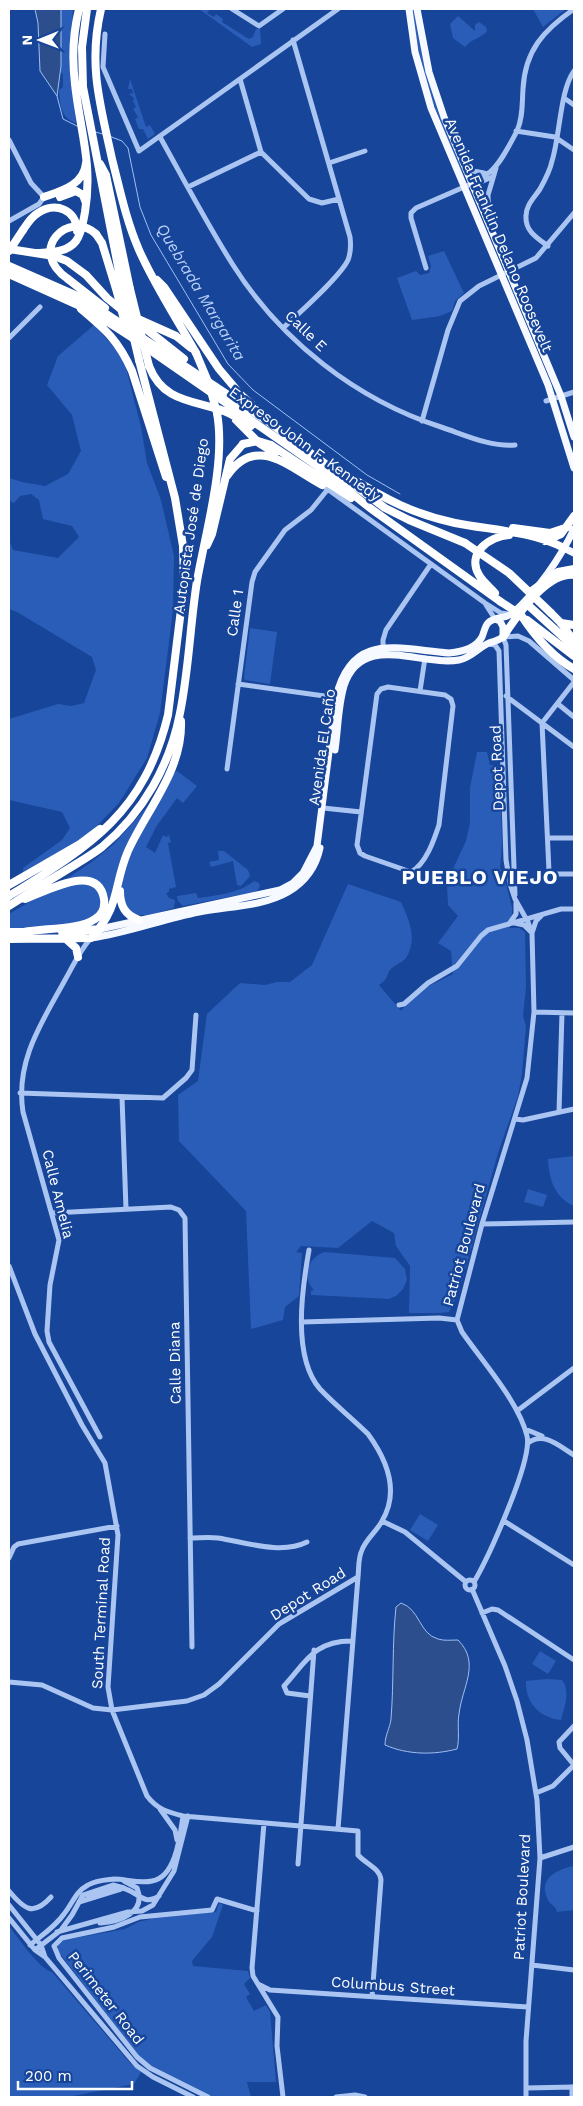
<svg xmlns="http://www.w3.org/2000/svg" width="583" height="2106" font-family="'Work Sans',sans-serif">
<rect width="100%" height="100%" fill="#174599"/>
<!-- green -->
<path fill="#2a5db7" d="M61 9H73L69 64 76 123C61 118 60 105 59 90L63 87V74L60 72Z
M199 9H210L207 13 214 17 216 14 223 19 222 22 249 39 253 37 256 29H260L261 44 252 47Z
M411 9H415L443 121 465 178C458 166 454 152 448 139 429 97 418 55 411 9Z
M533 9H566L543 27Z
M458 16 475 31V25L479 22 486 27 487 31C482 38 471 39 465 47L453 38 450 24Z
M130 79 146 127 150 125 155 134 148 139 143 129H139L135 119 138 117 133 109 136 107 133 101 134 98 129 94 133 93 132 89H128Z
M444 251 464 293 455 301 452 311 440 316 412 320 397 278 416 271 420 275 429 273 431 266 428 256Z
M94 325 116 349 125 364 141 427 147 463 161 500 174 556 173 610 160 713 147 758 119 803 87 836 23 872V868L62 840 70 828 62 812 9 800V719L58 704 71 706 84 703 96 670 92 657 17 612 9 609V540L13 550 58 558 79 537 72 526 43 519 39 500 31 494 20 496 14 503 10 501 9 478 22 482 45 486 68 474 81 451 72 415 47 385 58 356Z
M250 628 277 632 270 684 245 680 244 678Z
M477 752H487L490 765H498L500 773 502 845 500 868 503 873 512 907V915L508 922 509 928H519L525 932 526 987 523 1016 526 1026 522 1074 518 1096 498 1153 459 1292 449 1312 438 1313H409L410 1266 396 1246 394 1233 372 1221 338 1248 301 1246 296 1252 302 1253 299 1296 285 1307 283 1320 251 1329 246 1211 179 1141 178 1095 198 1081 207 1014 240 983 265 985 277 982H290L312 965 348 884 401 902C409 920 418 939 406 958 402 963 394 965 390 970 385 978 389 978 379 985L401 1011 415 995 429 986 453 974 451 951 438 943 458 916 448 905 447 886 451 873 466 841 470 823V788Z
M177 771 197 786 183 803 177 798 156 827 146 847 155 853 163 835 166 837 169 835 171 842 168 843 176 887 169 889V892L166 893 169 898 175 900 174 908C158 912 143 920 127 911L121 889 126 864 171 775Z
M152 801 125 847 118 867 110 905 99 924 73 929 103 913 100 887 63 881 89 864 114 844Z
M218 851H224L248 870 250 876 241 886 237 885 233 861 211 867 209 862 219 860Z
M254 881 259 883 260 886 258 890 254 892 183 906 178 901 177 896 196 893 198 898C217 895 238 894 254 881Z
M66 884H90C96 889 101 894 101 903 99 931 29 928 9 928V914L41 895Z
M574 1156V1206C554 1197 549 1179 548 1159Z
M528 1189 547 1195 543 1207 524 1202Z
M325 1252 395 1258 405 1269 407 1280 403 1289 396 1296 389 1299 311 1295V1291L314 1290C301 1277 308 1257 325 1252Z
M420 1514 438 1525 428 1541 410 1530Z
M540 1651 556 1661 548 1674 532 1664Z
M547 1679 562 1680C571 1691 564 1708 561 1720 540 1718 525 1703 526 1681Z
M574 1866V1910L557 1912C556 1906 551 1905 548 1900 537 1879 557 1869 574 1866Z
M219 1903 223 1905 212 1937 192 1961 193 1966 248 1971 250 1978 244 1984 250 1994 246 1997 254 2011 266 2005 270 2012 276 2082H247L251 2097H210L151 2066 138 2056 58 1951V1945L64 1940 125 1929 138 1922 155 1918 216 1912Z
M9 1926C17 1936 39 1969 52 1972L131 2064 141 2072 134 2084 68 2097H9Z"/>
<!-- water -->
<path fill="#2d4e8d" stroke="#9ebff4" d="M35 9H61V66L57 96 40 71 38 23Z
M401 1603C420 1609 419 1634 438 1639 444 1641 451 1640 458 1640 481 1663 462 1687 459 1714 457 1725 460 1738 457 1749 434 1755 408 1755 385 1745 385 1735 390 1728 391 1719 394 1681 392 1644 396 1607Z"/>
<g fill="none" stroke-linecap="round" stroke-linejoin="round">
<!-- stream -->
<path stroke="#9ebff4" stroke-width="1" d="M57 96 63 119 79 127
M95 132 103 134
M109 136 122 141 128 148 140 207 151 235 228 364 253 390 367 475 400 494"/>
<!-- minor -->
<path stroke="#abc5f2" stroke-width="5" d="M232 9 259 26 283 9
M105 34 103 67 139 151 338 9
M240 79 261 152 309 199 322 203 339 199
M564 98 574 105
M516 131 555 137 574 150
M160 137C184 180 207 224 233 265 281 341 357 400 441 427 465 435 490 447 515 445
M9 140 31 183 44 197 39 204 9 221
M329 163 365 151
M465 166 473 171 484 173
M471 184H476L492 177
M188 187 261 152
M489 220 488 195 496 168
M548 246C537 238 525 231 526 216 526 205 534 198 540 189 545 180 550 171 552 161 560 136 560 90 574 71
M426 268 411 218V213L416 208 471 184C475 177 483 177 490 172 501 163 510 144 517 131 523 118 522 103 523 89 525 50 544 30 574 9
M283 328C299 313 340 277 348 260 351 252 351 245 350 237L293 40
M9 338 40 307
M546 401 574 392
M422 421 448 330 460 301 479 286 536 258 574 213
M326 488 485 603 501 613 508 614
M486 605 495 619
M383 651V640L386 630 431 564
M574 682 542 723 549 871 554 874H574
M238 684 339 698
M388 687 445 695 451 699 453 706 439 825C434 840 426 864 411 872L365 856 360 853 357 845 377 694 381 689Z
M420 691 425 658
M506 696 574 747
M558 704 574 717
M227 769 252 582 255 572 285 530 311 510 328 489
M323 808 361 812
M548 838H574
M515 895 506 645 503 637 518 636 529 641 574 680
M515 923 524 925 532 933 536 921 542 915
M509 924 516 914V903
M91 938C80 950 73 966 65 980 42 1022 15 1061 23 1112L59 1240 50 1285 47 1331 49 1342 100 1437
M399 1005 404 1004 428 983 457 966 481 936 488 930 561 909H574
M534 1012 574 1013
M20 1093 163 1098 186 1078 192 1070 196 1015
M122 1097 126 1209
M559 1112 562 1013
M515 1119 523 1120 574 1109
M52 1213 171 1207 179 1210 185 1218 192 1647
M482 1224 574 1222
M9 1266 35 1334 82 1425 105 1463 118 1535 108 1687 112 1710 147 1796C157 1809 167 1812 183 1816L358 1831V1855C366 1864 380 1868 381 1880L372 1997
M302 1322 439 1318 457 1320
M517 1411 574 1368
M525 1429 542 1436
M528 1443C544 1431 559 1446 574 1455
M382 1521 405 1532 466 1582
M504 1521 574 1565
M190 1538C199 1538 209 1537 218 1538 245 1542 281 1555 307 1542
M9 1558 14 1547 18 1544 117 1526
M465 1585a5 5 0 1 1 10 0a5 5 0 1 1-10 0Z
M474 1582C488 1558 533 1460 527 1436 519 1402 482 1361 462 1332L457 1320 482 1224 527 1078 534 1012 532 933 528 922 515 899 510 884 506 860 499 651 495 645 489 644
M472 1589 505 1666 517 1701 527 1740 537 1800 540 1858 526 2041V2097
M482 1613 492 1609 498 1610 574 1660
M9 1682 42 1685 93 1708 112 1710 187 1701 204 1695 219 1684 279 1624 358 1577C359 1568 358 1558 362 1550 366 1539 377 1531 382 1521 400 1491 387 1460 368 1434 353 1419 335 1405 320 1389 292 1357 302 1289 309 1250
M310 1696 287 1693 284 1686C306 1662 314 1641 351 1641
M574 1765 560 1748 559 1742 574 1726
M536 1793 553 1786 574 1765
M160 1809 175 1830 177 1840
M264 1823 252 1968 253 1976 278 2017 277 2046 283 2097
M338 1829 358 1577
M540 1858 574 1847
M298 1864 314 1650
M9 1891C24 1909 33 1917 51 1897
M88 1896C97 1893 109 1888 119 1888 135 1887 142 1908 159 1896
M79 1902 121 1889
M9 1905 41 1945 45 1957
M9 1918 35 1950 45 1957 137 2066 153 2077 193 2097
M100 1923C119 1922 147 1913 137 1888L124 1881
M57 1932 128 1912 142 1911 153 1905 174 1871 188 1816
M30 1945C42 1935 55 1927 64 1914 73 1903 75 1892 88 1885 96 1880 105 1880 114 1879 126 1879 139 1884 152 1881 176 1877 180 1836 183 1816
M35 1950 61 1930 72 1915 83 1895 113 1885 124 1888
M532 1965 574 1970
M258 1984 270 1990 528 2007
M572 2087V2097
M526 2088 574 2087
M208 2097 150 2068 137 2057 59 1958 54 1946 62 1938 114 1927 140 1917 212 1910 217 1899 257 1911
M336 2097 355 2095 365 2097"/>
<!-- major -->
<path stroke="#f6f9ff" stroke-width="7" d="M409 9 415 52 431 108 548 385 574 468
M417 9 429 72 444 117 561 396 574 437
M564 548 574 553
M335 750C338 730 338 706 344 686 362 631 421 667 459 660 471 658 479 647 489 643 494 641 498 641 503 637V627L500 621 495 619
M100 929 280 890 293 883 303 873 317 846 336 697C352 631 397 649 449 653 461 652 476 648 482 637 484 632 485 626 488 623 494 616 506 619 513 613 537 591 560 559 574 529
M91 938C127 933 163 919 199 912 228 906 262 907 288 892 305 882 316 867 320 848"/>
<!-- highway -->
<path stroke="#fff" stroke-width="8" d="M87 9 82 47 83 87 123 292
M101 9C88 65 100 104 112 159 120 190 126 220 139 250 155 286 177 319 196 353
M100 164 106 175 130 289
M44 197C61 191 84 185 86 163
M60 197 76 191 83 195 86 203
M23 230C27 224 31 217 38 213 55 201 77 210 77 231
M96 234 102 243 117 292
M9 249 54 256 67 261 86 275 107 298 123 311
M37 253C50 252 67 253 76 241 82 233 83 222 85 212 93 163 80 131 75 84 72 59 73 33 79 9
M9 266 75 295 96 307 270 423 385 508 409 520 465 543
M9 274 89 310 131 337 320 468 370 508 501 602
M68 279 105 308
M157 280 164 287 219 369 241 395 260 412
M81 309C106 330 118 340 132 371L166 477
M138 319 176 336 191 348
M136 321 184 359
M149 366C163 402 192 400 224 411 234 415 243 421 251 426
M236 420 259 443 275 453
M271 445 351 498
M227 476C256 433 290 468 322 485
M350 477C385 499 413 514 455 523 490 530 532 531 564 548
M513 528 550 533 568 527
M545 541 561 534 574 516
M207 545 212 534 230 459 243 444
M533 590 558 572 574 569
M495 593C490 587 483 582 479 575 466 553 490 536 509 535
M528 605 574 647
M551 613 561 623 574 641
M521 615C534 635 553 657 574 669
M527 620 574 656
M561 623 574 625
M503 637C516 617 547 572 574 575
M9 885 80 844 100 829
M120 891C120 906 125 915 139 920
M9 896C90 846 144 814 168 715L184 585 183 546 175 498 139 360
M9 906C26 895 43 884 60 874 74 865 89 857 102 847 143 813 170 765 180 713 189 669 190 625 197 581 206 530 226 463 217 413
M9 932H28
M24 932C44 928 79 930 95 919 102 915 105 907 104 899 98 861 45 892 25 899
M62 932 100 929
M9 939 91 938C121 906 113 886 128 851 147 809 183 770 181 721
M66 939 76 948 78 957"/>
<!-- highway-bridge -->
<path stroke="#fff" stroke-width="8" d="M9 251 23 230
M68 279C26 250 69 209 96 234
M130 289 149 366
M117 292 123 316 128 325
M123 292 139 360
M196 353 209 384 217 413
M243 444 258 441 271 445
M465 543 509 573 551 613
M501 602 521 615"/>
</g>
<g text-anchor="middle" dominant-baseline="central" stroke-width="5" stroke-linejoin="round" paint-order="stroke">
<!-- street labels -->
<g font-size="15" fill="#fff" stroke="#174599">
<text transform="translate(499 235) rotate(67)">Avenida Franklin Delano Roosevelt</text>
<text transform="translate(306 331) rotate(44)">Calle E</text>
<text transform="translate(305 444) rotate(36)">Expreso John F. Kennedy</text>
<text transform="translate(191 526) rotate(-82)">Autopista José de Diego</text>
<text transform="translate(235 613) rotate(-82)">Calle 1</text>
<text transform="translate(322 747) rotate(-82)">Avenida El Caño</text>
<text transform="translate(497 768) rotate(-92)">Depot Road</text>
<text transform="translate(58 1194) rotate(76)">Calle Amelia</text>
<text transform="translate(464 1245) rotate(-75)">Patriot Boulevard</text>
<text transform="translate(175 1363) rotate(-91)">Calle Diana</text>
<text transform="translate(308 1594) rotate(-32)">Depot Road</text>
<text transform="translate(101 1613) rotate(-87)">South Terminal Road</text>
<text transform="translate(522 1897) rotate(-87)">Patriot Boulevard</text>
<text transform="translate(393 1986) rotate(4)">Columbus Street</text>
<text transform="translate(106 1998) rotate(52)">Perimeter Road</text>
</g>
<!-- water labels -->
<g font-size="16" font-style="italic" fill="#b8d0f8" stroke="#174599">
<text transform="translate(201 292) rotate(59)">Quebrada Margarita</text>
</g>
<!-- district labels -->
<g font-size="20" font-weight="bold" letter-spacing="1" fill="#fff" stroke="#174599">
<text x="480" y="877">PUEBLO VIEJO</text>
</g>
</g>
<!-- border -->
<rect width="583" height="2106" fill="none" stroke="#ffffff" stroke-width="20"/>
<!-- north arrow -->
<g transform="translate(40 40) rotate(269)" stroke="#174599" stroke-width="4" paint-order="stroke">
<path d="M0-4L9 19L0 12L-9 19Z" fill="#ffffff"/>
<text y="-8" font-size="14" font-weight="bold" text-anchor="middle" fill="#ffffff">N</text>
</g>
<!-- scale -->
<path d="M18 2081v8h114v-8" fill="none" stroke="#ffffff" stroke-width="2.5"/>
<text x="25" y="2081" font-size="15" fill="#ffffff" stroke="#174599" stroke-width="4" paint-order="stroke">200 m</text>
</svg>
